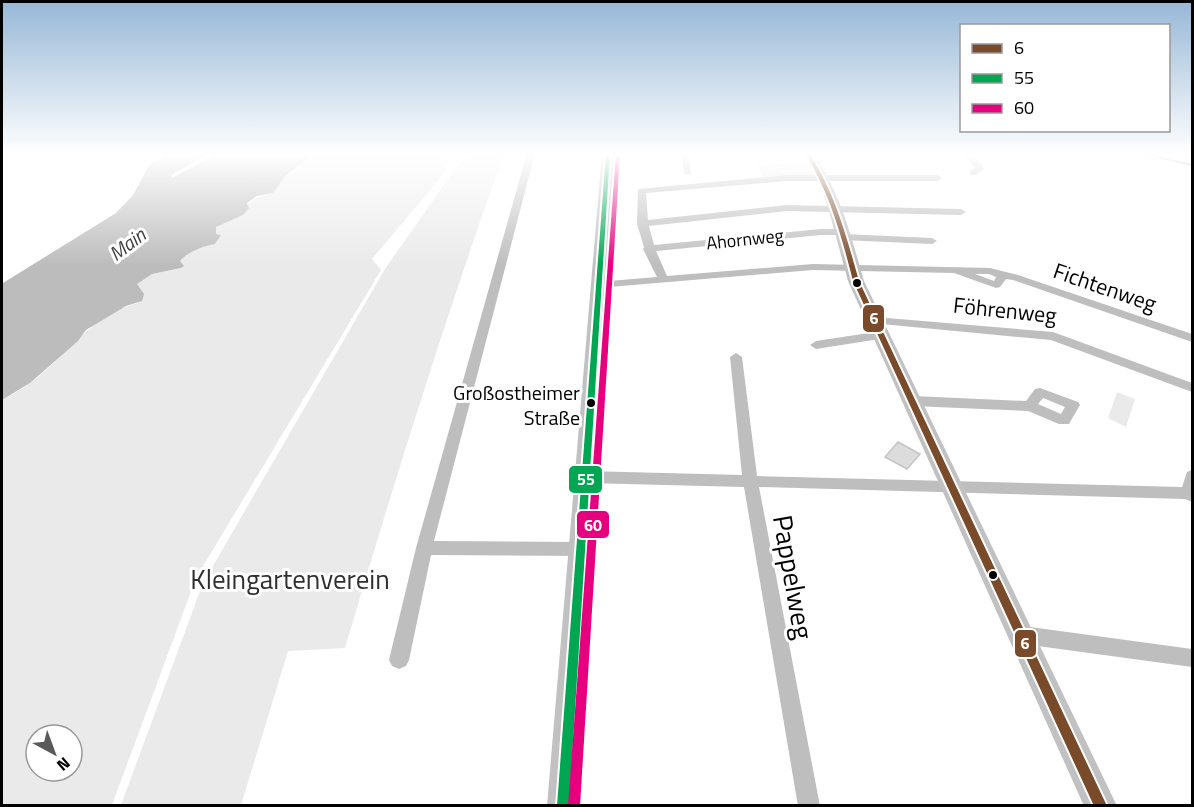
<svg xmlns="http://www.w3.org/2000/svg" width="1194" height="807" font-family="'Titillium Web',sans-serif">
<rect width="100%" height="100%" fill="#fff"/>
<!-- green -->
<path fill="#eaeaea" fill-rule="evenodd" d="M314 153H417L451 159 442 167 447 170 372 259 381 270 196 578 112 805 2 806V400C11 395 21 390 30 383 69 355 88 316 138 303L142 291 136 284 152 274 181 268 183 265 179 262C188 252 203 246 215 244L220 235 216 234V227L243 215C248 198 257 198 273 193L286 175ZM36 735H72V771H36Z
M470 153H504C446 316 394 482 345 648L288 651 241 805H121L203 583 385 269 455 169Z
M807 163 815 175 764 177 757 165Z
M1117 392 1135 399 1126 427 1108 418Z"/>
<!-- water -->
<path fill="#bcbcbc" d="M172 153H210L171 175 172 178 219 153H314L286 175 273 193 257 196 247 203 249 208 243 215 216 227V234L221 235 215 244C203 246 188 252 180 261L184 266 181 268 152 274 137 284 144 294 142 301 126 306 86 330 78 341 30 383 2 400 3 283 116 213 133 195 150 164Z"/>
<!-- building -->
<path fill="#dcdcdc" stroke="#c5c5c5" stroke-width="1.5" d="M898 442 920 454 907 469 885 457Z"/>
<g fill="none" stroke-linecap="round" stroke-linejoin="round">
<!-- street -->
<path fill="#bebebe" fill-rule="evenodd" d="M527 153H535L434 541 580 542 586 544 588 549 586 554 580 556 431 555 409 660 406 666 399 669 392 666 389 660 416 548Z
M681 153H689L691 175 684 173Z
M963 153H971L983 166V170L976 175H970V171L975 168Z
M788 175H938L942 178 938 181H788L646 193 648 220 787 205 961 209 966 212 961 215 787 211 649 226 654 245 821 229H841L846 232 844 234 932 238 937 241 932 244 842 240 839 239 838 235H821L656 251 667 276 813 264 990 268 1018 275 1192 334V342L1013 280 1006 279 1000 287 996 288 954 273 813 270 609 287 604 284 609 281 657 277 643 249 644 247 637 224 638 189ZM975 274H989L996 277 994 281Z
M875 317 1053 332 1192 383V392L1051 340 871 323 869 321 871 319Z
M882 331 886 332 888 335 886 338 816 349 810 345 816 341Z
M736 353 742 357 757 476 1182 487 1187 472 1192 470V502L1185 499 759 487 820 806H798L744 487 586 483 581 481 578 477 581 473 586 471 742 475 730 357Z
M1040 388 1078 402 1080 405 1069 424H1059L1028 411 913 406 906 401 913 396 1026 401 1035 389ZM1043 398 1065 407 1061 414 1038 404Z
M1023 626 1192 649V667L1023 644 1016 641 1014 635 1016 629Z"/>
<!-- secondary -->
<path fill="#c1c1c1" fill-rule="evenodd" d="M602 153H614L579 806H547Z
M802 153H813C841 194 850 233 864 281L1117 806H1084L848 281 828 207 818 178Z
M1133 153H1152L1192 162V168L1135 155Z"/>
<defs>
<path id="bus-1" d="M805 153H809C835 193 846 235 859 281L1107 806H1094L853 281C841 234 830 194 805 153Z
M1137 153H1143L1192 164V166Z"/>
<path id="bus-2" d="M606 153H610L569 806H557Z"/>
<path id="bus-3" d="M616 153 620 154 580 806H568Z"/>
</defs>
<!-- bus-1 casing -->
<use href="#bus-1" stroke="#fff" stroke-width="4"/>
<!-- bus-2 casing -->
<use href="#bus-2" stroke="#fff" stroke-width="4"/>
<!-- bus-3 casing -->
<use href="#bus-3" stroke="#fff" stroke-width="4"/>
<!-- bus-1 -->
<use href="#bus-1" fill="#7a4b2a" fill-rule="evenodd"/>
<!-- bus-2 -->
<use href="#bus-2" fill="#00a651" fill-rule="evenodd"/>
<!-- bus-3 -->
<use href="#bus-3" fill="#e5007d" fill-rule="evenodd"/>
</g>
<!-- sky -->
<linearGradient id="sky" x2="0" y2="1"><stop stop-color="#96b7d6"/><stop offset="0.58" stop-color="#fff"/><stop offset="1" stop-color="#fff" stop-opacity="0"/></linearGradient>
<rect width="1194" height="266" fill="url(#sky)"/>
<!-- markers -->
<g fill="#000" stroke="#fff" stroke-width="2">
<circle cx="857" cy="283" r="5"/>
<circle cx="591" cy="403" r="5"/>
<circle cx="993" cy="575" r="5"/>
</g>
<g text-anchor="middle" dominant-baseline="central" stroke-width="6" stroke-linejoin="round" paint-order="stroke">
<!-- far-street labels -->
<g font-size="18" fill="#000" stroke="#fff">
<text transform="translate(745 239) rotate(-6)">Ahornweg</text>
</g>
<!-- far-water labels -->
<g font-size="20" font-style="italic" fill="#404040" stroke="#fff">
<text transform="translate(127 244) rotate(-37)">Main</text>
</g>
<!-- bus labels -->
<g font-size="20" fill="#000" stroke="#fff" text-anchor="end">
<text x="580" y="392">Großostheimer<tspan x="580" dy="25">Straße</tspan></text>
</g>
<!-- street labels -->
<g font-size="22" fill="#000" stroke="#fff">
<text transform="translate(1105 287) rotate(19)">Fichtenweg</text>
<text transform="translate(1005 310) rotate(6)">Föhrenweg</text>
</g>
<!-- near-street labels -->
<g font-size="27" fill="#000" stroke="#fff">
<text transform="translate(794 577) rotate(80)">Pappelweg</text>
</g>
<!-- near-park labels -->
<g font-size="27" fill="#2f2f2f" stroke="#fff">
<text x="290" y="578">Kleingartenverein</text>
</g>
</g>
<g stroke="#fff" stroke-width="2">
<rect x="862" y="304" width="23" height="29" rx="6" fill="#7a4b2a"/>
<rect x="568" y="465" width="35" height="29" rx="6" fill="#00a651"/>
<rect x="576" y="510" width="34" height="29" rx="6" fill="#e5007d"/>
<rect x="1014" y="629" width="23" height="29" rx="6" fill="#7a4b2a"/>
</g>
<g font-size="16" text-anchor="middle" font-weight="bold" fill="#fff">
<text x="874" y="324">6</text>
<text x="586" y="485">55</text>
<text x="593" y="531">60</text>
<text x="1025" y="649">6</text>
</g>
<!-- border -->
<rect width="1194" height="807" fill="none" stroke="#000000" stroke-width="6"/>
<!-- legend -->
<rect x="960" y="24" width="210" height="108" fill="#ffffff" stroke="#999999" stroke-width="1.5"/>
<rect x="972" y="44" width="30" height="9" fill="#7a4b2a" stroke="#999999" stroke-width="1.5"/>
<text x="1014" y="54" font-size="18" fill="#000000">6</text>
<rect x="972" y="74" width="30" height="9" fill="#00a651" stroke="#999999" stroke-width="1.5"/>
<text x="1014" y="84" font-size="18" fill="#000000">55</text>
<rect x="972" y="104" width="30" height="9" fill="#e5007d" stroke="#999999" stroke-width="1.5"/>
<text x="1014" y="114" font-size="18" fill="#000000">60</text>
<!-- north arrow -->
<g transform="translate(54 753) rotate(139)"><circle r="28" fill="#ffffff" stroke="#999999" stroke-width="1.5"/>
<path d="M0-4.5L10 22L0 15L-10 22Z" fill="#595959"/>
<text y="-9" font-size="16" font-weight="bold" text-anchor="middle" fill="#000000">N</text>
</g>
</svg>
